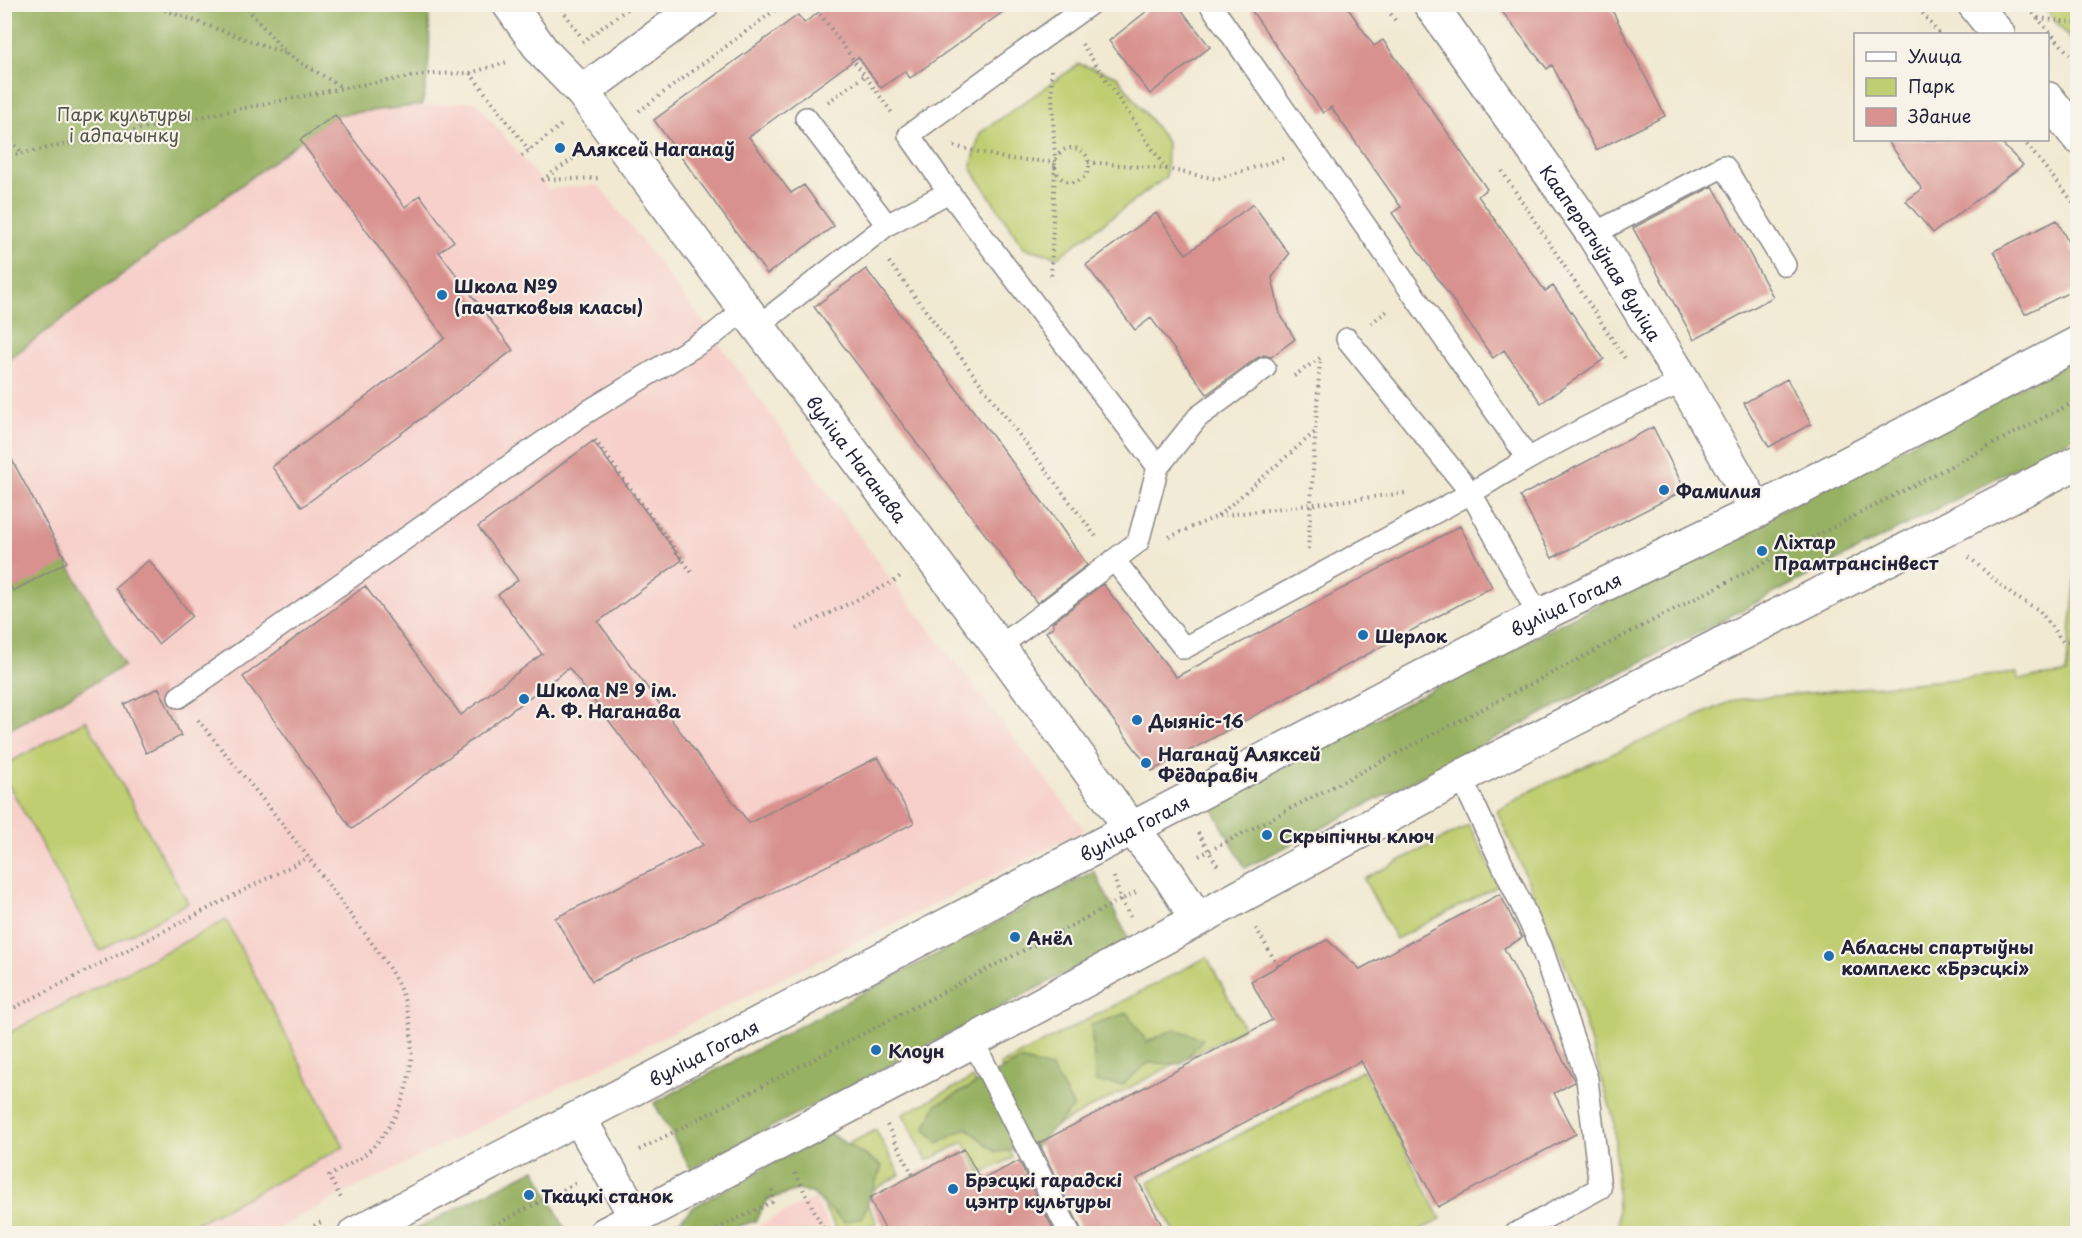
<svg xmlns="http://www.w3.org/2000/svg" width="2082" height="1238" font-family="'Playpen Sans',sans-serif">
<rect width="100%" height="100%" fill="#f7f3e8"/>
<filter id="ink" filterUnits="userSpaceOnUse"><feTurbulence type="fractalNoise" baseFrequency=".0167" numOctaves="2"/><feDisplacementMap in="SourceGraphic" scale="12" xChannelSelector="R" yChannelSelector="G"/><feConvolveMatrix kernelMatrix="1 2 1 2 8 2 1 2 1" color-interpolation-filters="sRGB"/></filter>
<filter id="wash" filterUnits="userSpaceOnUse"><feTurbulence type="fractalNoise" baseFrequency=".008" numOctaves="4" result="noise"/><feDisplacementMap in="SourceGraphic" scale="24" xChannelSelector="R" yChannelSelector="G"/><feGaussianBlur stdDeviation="1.35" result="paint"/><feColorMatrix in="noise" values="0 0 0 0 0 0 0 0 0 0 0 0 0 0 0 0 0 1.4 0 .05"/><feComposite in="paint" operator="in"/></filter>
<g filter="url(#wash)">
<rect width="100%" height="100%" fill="#f1e9d2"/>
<!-- built -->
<path fill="#f7d0cb" d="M475 101 548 189 599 185 713 335 893 582 1085 830 339 1196 269 1233 5 1234V732L124 666 5 446V362L335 115Z
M815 1198 832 1233H744L804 1203Z"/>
<!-- green -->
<path fill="#bfce70" stroke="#707856" stroke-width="1.5" d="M2042 5H2077V47Z
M1079 64 1117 76 1167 142 1166 177 1058 257 1024 248 971 168 980 133Z
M2077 565V1233H1619L1614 1120 1572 981 1497 811 1536 788 1734 700 2017 673 2018 679 2066 674Z
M86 720 188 903 100 951 5 778V765Z
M1469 825 1500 885 1396 939 1364 879Z
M226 920 344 1147 177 1233H5V1035Z
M1207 957 1244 1028 1037 1136 1000 1065Z
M1363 1070 1441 1219 1414 1233H1175L1148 1182Z
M973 1078 1013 1158 981 1174 964 1142 927 1161 903 1114Z
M876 1130 900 1175 863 1196 877 1222 857 1233H839L801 1167Z"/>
<!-- forest -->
<path fill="#97b162" stroke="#5c6a4e" stroke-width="1.5" d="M5 5H428C431 42 430 68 422 105L335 115 5 362Z
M2077 358V436L1245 868 1210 804Z
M4 446 124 666 5 732H4Z
M1094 871 1129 940 691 1169 654 1103Z
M1127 1013 1147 1042 1175 1029 1203 1039 1181 1064 1148 1063 1122 1085 1096 1082 1091 1025Z
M1020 1060 1051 1068 1074 1107 1034 1148 996 1152 967 1128 938 1143 925 1129 936 1105Z
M829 1133 882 1166 862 1218 844 1222 811 1192 797 1190 767 1200 755 1221 717 1233H679L674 1226 693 1207Z
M535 1169 567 1233H408Z"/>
<g id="blocks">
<!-- building -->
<path fill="#d8918e" d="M830 4H1014L910 78 905 71 881 88 858 57 749 137 791 193 804 185 834 226 767 274 654 120 798 15 804 23Z
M1156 4H1177L1210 47 1150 94 1109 41Z
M1247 4H1345L1374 46 1383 40 1487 189 1478 196 1545 291 1553 286 1604 359 1541 403 1504 350 1493 358 1392 213 1401 207 1331 107 1323 113Z
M1496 4H1609L1665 116 1596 150 1552 65 1547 69Z
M335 115 405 207 420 195 454 241 439 252 513 350 302 507 272 467 445 338 300 140Z
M1887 140H1998L2023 165 1933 233 1906 201 1922 189Z
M1713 186 1773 297 1694 340 1633 228Z
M1253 204 1289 254 1272 278 1280 314 1295 339 1271 357 1264 355 1257 358 1207 394 1151 318 1135 330 1086 265 1156 213 1186 254Z
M2057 220 2078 262V288L2025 314 1994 251Z
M866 269 1056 520 1087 565 1037 603 814 307Z
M1787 379 1811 424 1769 447 1744 403Z
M1653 427 1685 490 1552 558 1520 496Z
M593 441 682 560 598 622 749 823 878 757 914 823 592 981 555 918 703 845 569 668 352 829 243 677 365 586 461 715 542 654 498 595 518 580 478 527Z
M4 445 67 562 13 591 4 575Z
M1460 526 1492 587 1152 771 1046 632 1054 626 1052 623 1103 584 1176 677Z
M149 560 192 616 158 644 115 588Z
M159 688 181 736 146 753 124 704Z
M1500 894 1522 938 1504 948 1575 1082 1554 1093 1576 1134 1438 1207 1361 1061 1137 1179 1166 1233H1083L1039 1143 1272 1020 1251 981 1278 966 1327 940 1360 969Z
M964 1149 981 1180 1019 1161 1055 1233H887L869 1198Z"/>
</g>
</g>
<g filter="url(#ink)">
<use href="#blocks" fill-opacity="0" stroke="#8a8686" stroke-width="1.5"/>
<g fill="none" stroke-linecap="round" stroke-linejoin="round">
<defs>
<path id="service" d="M1210 4 1528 458
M806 118 887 225
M1593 234 1724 166 1785 265
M757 327 887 225 949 192
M1158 467 1198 417 1265 368
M1114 560 1184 648 1471 493 1347 339
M1539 616 1471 493C1539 451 1610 412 1684 382
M999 647 1138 542 1158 467 949 192 909 135 1090 4
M179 697 579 417 713 335 744 310
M1461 777 1541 946 1587 1079 1600 1188 1515 1234
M973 1041 1070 1234"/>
<g id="minor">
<path id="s1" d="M509 4 543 52 582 92 999 647 1119 812 1169 875 1197 919"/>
<path id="s2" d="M1430 4 1593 234 1684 382 1757 511"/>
<path d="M1974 4 1998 34"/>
<path d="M582 92 702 4"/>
<path d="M2048 99 2078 137"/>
</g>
<g id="secondary">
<path d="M579 1118 636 1217"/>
<path id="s3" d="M355 1234 1539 616 1757 511 2078 343"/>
<path d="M605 1234 973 1041 1461 777 2078 462"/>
</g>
</defs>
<!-- service casing -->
<use href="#service" stroke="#8a8686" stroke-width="24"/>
<!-- minor casing -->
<use href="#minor" stroke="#8a8686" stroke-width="36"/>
<!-- secondary casing -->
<use href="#secondary" stroke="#8a8686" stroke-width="36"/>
<!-- path -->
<path stroke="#8a8686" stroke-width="4" stroke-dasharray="1.5 4.5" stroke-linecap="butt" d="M148 4 287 54
M243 4 287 54 343 88
M558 4 582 38
M813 4 892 113
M1384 4 1397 23
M1915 4 1939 34
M2025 4 2078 64
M2038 18 2078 23
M582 42 634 4
M1082 44 1166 169
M1051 70 1055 162 1051 278
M470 73 529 150
M828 102 864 76
M639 111 783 4
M4 131 22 153
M2023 140 2078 208
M954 146 1008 159 1055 162
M1055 165a17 17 0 1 1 34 0a17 17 0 1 1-34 0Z
M522 156 564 123
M4 157 343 88 429 74 470 73 507 62
M1088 162 1166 169 1217 179 1284 158
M1502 171 1626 360
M542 180 601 178
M542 180 583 152
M889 262 1097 538
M1371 323 1389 310
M1294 376 1323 356
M595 440 692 573
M1218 516 1316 431
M1169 537 1218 516 1405 493
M1308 549 1320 359
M1969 557 2012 595 2039 610 2063 642 2078 640
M797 629 893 582 903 574
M198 720C245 778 293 835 336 895 355 922 378 948 394 977 426 1032 414 1114 364 1155 354 1163 340 1169 329 1176L342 1200
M1198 833 1219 868
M1199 856 2078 400
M1114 877 1121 900 1130 917
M1256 928 1278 966
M4 1013 309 857
M887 1125 913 1175
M639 1150 1138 891
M795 1173 826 1234
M298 1234 323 1221
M478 1234 576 1183
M706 1234 772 1202V1187"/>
<!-- service -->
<use href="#service" stroke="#fff" stroke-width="21"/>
<!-- minor -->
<use href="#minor" stroke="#fff" stroke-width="33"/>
<!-- secondary -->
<use href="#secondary" stroke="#fff" stroke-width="33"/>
</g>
</g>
<!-- markers -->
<g fill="#1f6fb2" stroke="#f7f3e8" stroke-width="2">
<circle cx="560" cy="148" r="6"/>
<circle cx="442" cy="295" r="6"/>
<circle cx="1664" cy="490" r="6"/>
<circle cx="1762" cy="551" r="6"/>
<circle cx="1363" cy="635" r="6"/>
<circle cx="524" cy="699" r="6"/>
<circle cx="1137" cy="720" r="6"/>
<circle cx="1146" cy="763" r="6"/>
<circle cx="1267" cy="835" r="6"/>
<circle cx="1015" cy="937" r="6"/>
<circle cx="1829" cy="956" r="6"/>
<circle cx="876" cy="1050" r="6"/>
<circle cx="953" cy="1189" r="6"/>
<circle cx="529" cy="1195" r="6"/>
</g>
<g text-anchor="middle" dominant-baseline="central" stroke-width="4.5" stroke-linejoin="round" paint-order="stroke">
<!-- park labels -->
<g font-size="18" fill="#51564b" stroke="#f7f3e8">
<text x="124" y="113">Парк культуры<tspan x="124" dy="21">і адпачынку</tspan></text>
</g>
<!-- poi labels -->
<g font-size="18" font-weight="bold" fill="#22223b" stroke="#f7f3e8" text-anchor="start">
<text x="572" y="148">Аляксей Наганаў</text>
<text x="454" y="285">Школа №9<tspan x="454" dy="21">(пачатковыя класы)</tspan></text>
<text x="1676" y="490">Фамилия</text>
<text x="1774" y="541">Ліхтар<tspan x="1774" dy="21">Прамтрансінвест</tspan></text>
<text x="1375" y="635">Шерлок</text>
<text x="536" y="689">Школа № 9 ім.<tspan x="536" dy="21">А. Ф. Наганава</tspan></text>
<text x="1149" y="720">Дыяніс-16</text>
<text x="1158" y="753">Наганаў Аляксей<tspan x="1158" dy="21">Фёдаравіч</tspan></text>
<text x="1279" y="835">Скрыпічны ключ</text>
<text x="1027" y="937">Анёл</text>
<text x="1841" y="946">Абласны спартыўны<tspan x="1841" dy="21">комплекс «Брэсцкі»</tspan></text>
<text x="888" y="1050">Клоун</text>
<text x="965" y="1179">Брэсцкі гарадскі<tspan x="965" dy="21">цэнтр культуры</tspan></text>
<text x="541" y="1195">Ткацкі станок</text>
</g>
<!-- street labels -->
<g font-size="18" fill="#22223b" stroke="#f7f3e8">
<text stroke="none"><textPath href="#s2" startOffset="302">Кааператыўная вуліца</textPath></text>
<text stroke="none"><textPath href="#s1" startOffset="573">вуліца Наганава</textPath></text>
<text stroke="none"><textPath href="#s3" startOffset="1365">вуліца Гогаля</textPath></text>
<text stroke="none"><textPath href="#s3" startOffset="879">вуліца Гогаля</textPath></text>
<text stroke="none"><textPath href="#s3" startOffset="393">вуліца Гогаля</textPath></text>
</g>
</g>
<!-- margin -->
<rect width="2082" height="1238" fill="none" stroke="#f7f3e8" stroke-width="24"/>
<!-- legend -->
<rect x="1854" y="33" width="195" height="108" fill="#f7f3e8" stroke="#a29fa3" stroke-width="1.5"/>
<rect x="1866" y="52" width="30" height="9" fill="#ffffff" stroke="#a29fa3" stroke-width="1.5"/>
<text x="1908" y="63" font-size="18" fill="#22223b">Улица</text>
<rect x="1866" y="78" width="30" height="18" fill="#bfce70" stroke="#a29fa3" stroke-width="1.5"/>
<text x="1908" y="93" font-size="18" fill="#22223b">Парк</text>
<rect x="1866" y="108" width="30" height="18" fill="#d8918e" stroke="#a29fa3" stroke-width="1.5"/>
<text x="1908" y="123" font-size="18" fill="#22223b">Здание</text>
</svg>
